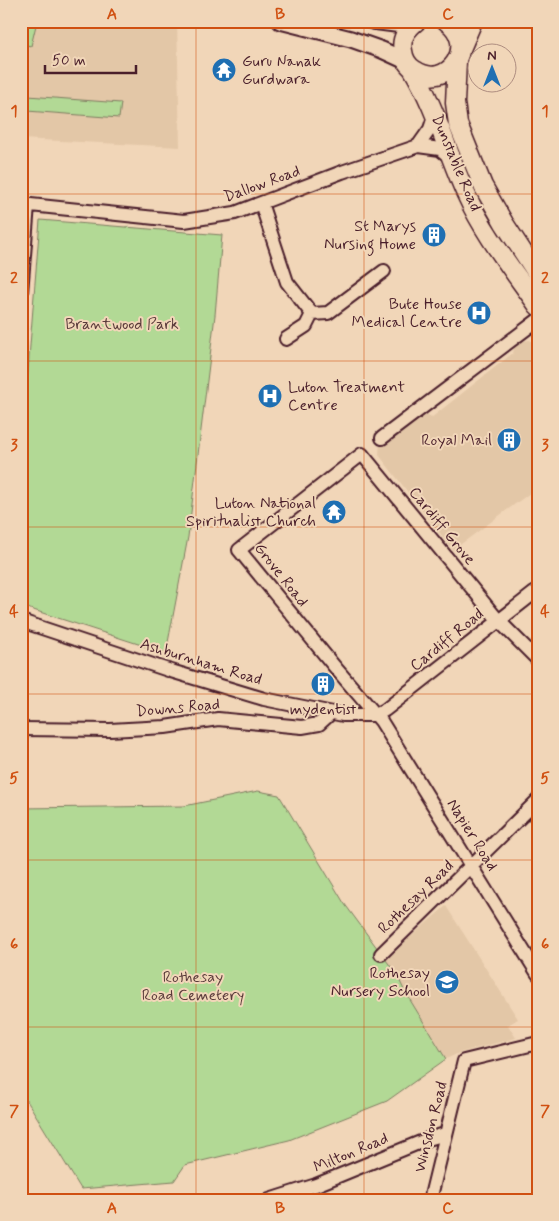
<svg xmlns="http://www.w3.org/2000/svg" width="559" height="1221" font-family="Mynerve,sans-serif">
<rect width="100%" height="100%" fill="#f1d6b8"/>
<filter id="ink" filterUnits="userSpaceOnUse"><feTurbulence type="fractalNoise" baseFrequency=".02" numOctaves="2"/><feDisplacementMap in="SourceGraphic" scale="10" xChannelSelector="R" yChannelSelector="G"/><feConvolveMatrix kernelMatrix="1 2 1 2 8 2 1 2 1" color-interpolation-filters="sRGB"/></filter>
<g filter="url(#ink)">
<!-- built -->
<path fill="#e3c7a7" d="M21 21H177L180 147 21 139Z
M530 340 538 346V487L453 550 379 455 380 443 424 410 431 418 513 353 515 345 522 341Z
M446 906 518 1019 508 1025 516 1038 459 1053 446 1059 404 990 397 975 385 959Z"/>
<!-- green -->
<path fill="#b2d995" stroke="#7e7c60" d="M21 21H37L31 46 21 44Z
M28 96 121 103 119 118 27 111Z
M40 220 222 235 215 315 188 537 166 653 21 606V438L24 421Z
M258 791 279 795 344 903 397 975 404 990 446 1059 387 1101 289 1140 185 1165 174 1181 81 1189 21 1091V808L184 806Z"/>
<g fill="none" stroke-linecap="round" stroke-linejoin="round">
<defs>
<path id="minor" d="M418 146 430 129 435 114
M261 203 287 282 312 314 306 326 286 339
M21 204 184 221 235 213 342 172 418 146 440 149 451 158
M21 293 28 205
M312 314 328 313 384 271
M382 438 538 320
M21 621 171 671 264 699 343 715H376L385 710 538 590
M538 660 498 620 362 454 239 550 334 666 381 721 538 974
M21 729 110 730 165 727 218 719 302 727 319 724 331 713
M381 954 538 800
M269 1200 316 1185 428 1139 445 1134
M430 1200 464 1061 538 1043"/>
<path id="major" d="M280 21 351 39 382 50 406 61
M372 21 410 26"/>
<path id="highway" d="M417 21C407 29 400 38 403 51 404 59 408 66 415 70 447 92 480 44 446 21
M461 49 473 21
M457 61 455 103 458 124 483 186 504 223 538 275
M412 68C436 108 447 152 466 194 484 234 513 270 538 306"/>
</defs>
<!-- minor casing -->
<use href="#minor" stroke="#4a1f2b" stroke-width="16"/>
<!-- major casing -->
<use href="#major" stroke="#4a1f2b" stroke-width="19"/>
<!-- highway casing -->
<use href="#highway" stroke="#4a1f2b" stroke-width="21"/>
<!-- minor -->
<use href="#minor" stroke="#f1d6b8" stroke-width="12"/>
<!-- major -->
<use href="#major" stroke="#f1d6b8" stroke-width="15"/>
<!-- highway -->
<use href="#highway" stroke="#f1d6b8" stroke-width="18"/>
</g>
</g>
<!-- grid -->
<path fill="none" stroke="#d05011" stroke-width="1" stroke-opacity="0.55" d="M196 21V1200M364 21V1200M21 194H538M21 361H538M21 527H538M21 694H538M21 860H538M21 1027H538"/>
<!-- icons -->
<defs>
<symbol id="temple-disc" viewBox="-11 -11 22 22"><circle r="9.5" fill="#1f6fb2" stroke="#f1d6b8"/><path d="M0-6L5-2H3V0L6.5 2.5H4V6H1.5V3h-3V6H-4V2.5H-6.5L-3 0V-2H-5Z" fill="#fff"/></symbol>
<symbol id="building-disc" viewBox="-11 -11 22 22"><circle r="9.5" fill="#1f6fb2" stroke="#f1d6b8"/><path d="M-4-6H4V6H1V3H-1V6H-4ZM-2.5-4.3h1.7v1.8h-1.7ZM.8-4.3h1.7v1.8H.8ZM-2.5-1h1.7V.8h-1.7ZM.8-1h1.7V.8H.8Z" fill="#fff"/></symbol>
<symbol id="hospital-disc" viewBox="-11 -11 22 22"><circle r="9.5" fill="#1f6fb2" stroke="#f1d6b8"/><path d="M-5-5h3v3.5h4V-5h3V5h-3V1.5h-4V5h-3Z" fill="#fff"/></symbol>
<symbol id="school-disc" viewBox="-11 -11 22 22"><circle r="9.5" fill="#1f6fb2" stroke="#f1d6b8"/><path d="M0-5L7-2L0 1L-7-2ZM-4 1L0 2.5L4 1V4Q0 6-4 4Z" fill="#fff"/></symbol>
</defs>
<g fill-rule="evenodd">
<use href="#temple-disc" x="210" y="56" width="28" height="28"/>
<use href="#building-disc" x="420" y="221" width="28" height="28"/>
<use href="#hospital-disc" x="465" y="299" width="28" height="28"/>
<use href="#hospital-disc" x="256" y="382" width="28" height="28"/>
<use href="#building-disc" x="495" y="426" width="28" height="28"/>
<use href="#temple-disc" x="320" y="498" width="28" height="28"/>
<use href="#building-disc" x="309" y="670" width="28" height="28"/>
<use href="#school-disc" x="433" y="968" width="28" height="28"/>
</g>
<g text-anchor="middle" dominant-baseline="central" stroke-width="4" stroke-linejoin="round" paint-order="stroke">
<!-- poi labels -->
<g font-size="16" fill="#4a1f2b" stroke="#f1d6b8" text-anchor="end">
<text x="242" y="61" text-anchor="start">Guru Nanak<tspan x="242" dy="18">Gurdwara</tspan></text>
<text x="416" y="226">St Marys<tspan x="416" dy="18">Nursing Home</tspan></text>
<text x="462" y="304">Bute House<tspan x="462" dy="18">Medical Centre</tspan></text>
<text x="288" y="387" text-anchor="start">Luton Treatment<tspan x="288" dy="18">Centre</tspan></text>
<text x="492" y="440">Royal Mail</text>
<text x="316" y="503">Luton National<tspan x="316" dy="18">Spiritualist Church</tspan></text>
<text x="323" y="709" text-anchor="middle">mydentist</text>
<text x="430" y="973">Rothesay<tspan x="430" dy="18">Nursery School</tspan></text>
</g>
<!-- street labels -->
<g font-size="16" fill="#4a1f2b" stroke="#f1d6b8">
<text transform="translate(456 163) rotate(67)">Dunstable Road</text>
<text transform="translate(262 184) rotate(-20)">Dallow Road</text>
<text transform="translate(442 526) rotate(51)">Cardiff Grove</text>
<text transform="translate(281 575) rotate(52)">Grove Road</text>
<text transform="translate(447 640) rotate(-39)">Cardiff Road</text>
<text transform="translate(201 662) rotate(17)">Ashburnham Road</text>
<text transform="translate(178 708) rotate(-5)">Downs Road</text>
<text transform="translate(472 835) rotate(58)">Napier Road</text>
<text transform="translate(416 897) rotate(-44)">Rothesay Road</text>
<text transform="translate(431 1127) rotate(-76)">Winsdon Road</text>
<text transform="translate(351 1153) rotate(-23)">Milton Road</text>
</g>
<!-- park labels -->
<g font-size="16" fill="#5a3b3b" stroke="#f1d6b8">
<text x="122" y="324">Brantwood Park</text>
<text x="193" y="977">Rothesay<tspan x="193" dy="18">Road Cemetery</tspan></text>
</g>
</g>
<!-- margin -->
<rect width="559" height="1221" fill="none" stroke="#f1d6b8" stroke-width="55"/>
<!-- north arrow -->
<g transform="translate(492 68)"><circle r="24" fill="#f1d6b8" stroke="#ae8d80"/>
<path d="M0-4L9 19L0 12L-9 19Z" fill="#1f6fb2"/>
<text y="-8" font-size="14" font-weight="bold" text-anchor="middle" fill="#4a1f2b">N</text>
</g>
<!-- scale -->
<path d="M45 65v8h91v-8" fill="none" stroke="#4a1f2b" stroke-width="2.5"/>
<text x="52" y="65" font-size="15" fill="#4a1f2b" stroke="#f1d6b8" stroke-width="4" paint-order="stroke">50 m</text>
<rect x="28" y="28" width="504" height="1166" fill="none" stroke="#d05011" stroke-width="2"/>
<g font-size="16" text-anchor="middle" font-weight="bold" fill="#d05011">
<text x="112" y="19">A</text>
<text x="280" y="19">B</text>
<text x="448" y="19">C</text>
<text x="14" y="116">1</text>
<text x="545" y="116">1</text>
<text x="14" y="283">2</text>
<text x="545" y="283">2</text>
<text x="14" y="450">3</text>
<text x="545" y="450">3</text>
<text x="14" y="616">4</text>
<text x="545" y="616">4</text>
<text x="14" y="783">5</text>
<text x="545" y="783">5</text>
<text x="14" y="949">6</text>
<text x="545" y="949">6</text>
<text x="14" y="1116">7</text>
<text x="545" y="1116">7</text>
<text x="112" y="1213">A</text>
<text x="280" y="1213">B</text>
<text x="448" y="1213">C</text>
</g>
</svg>
